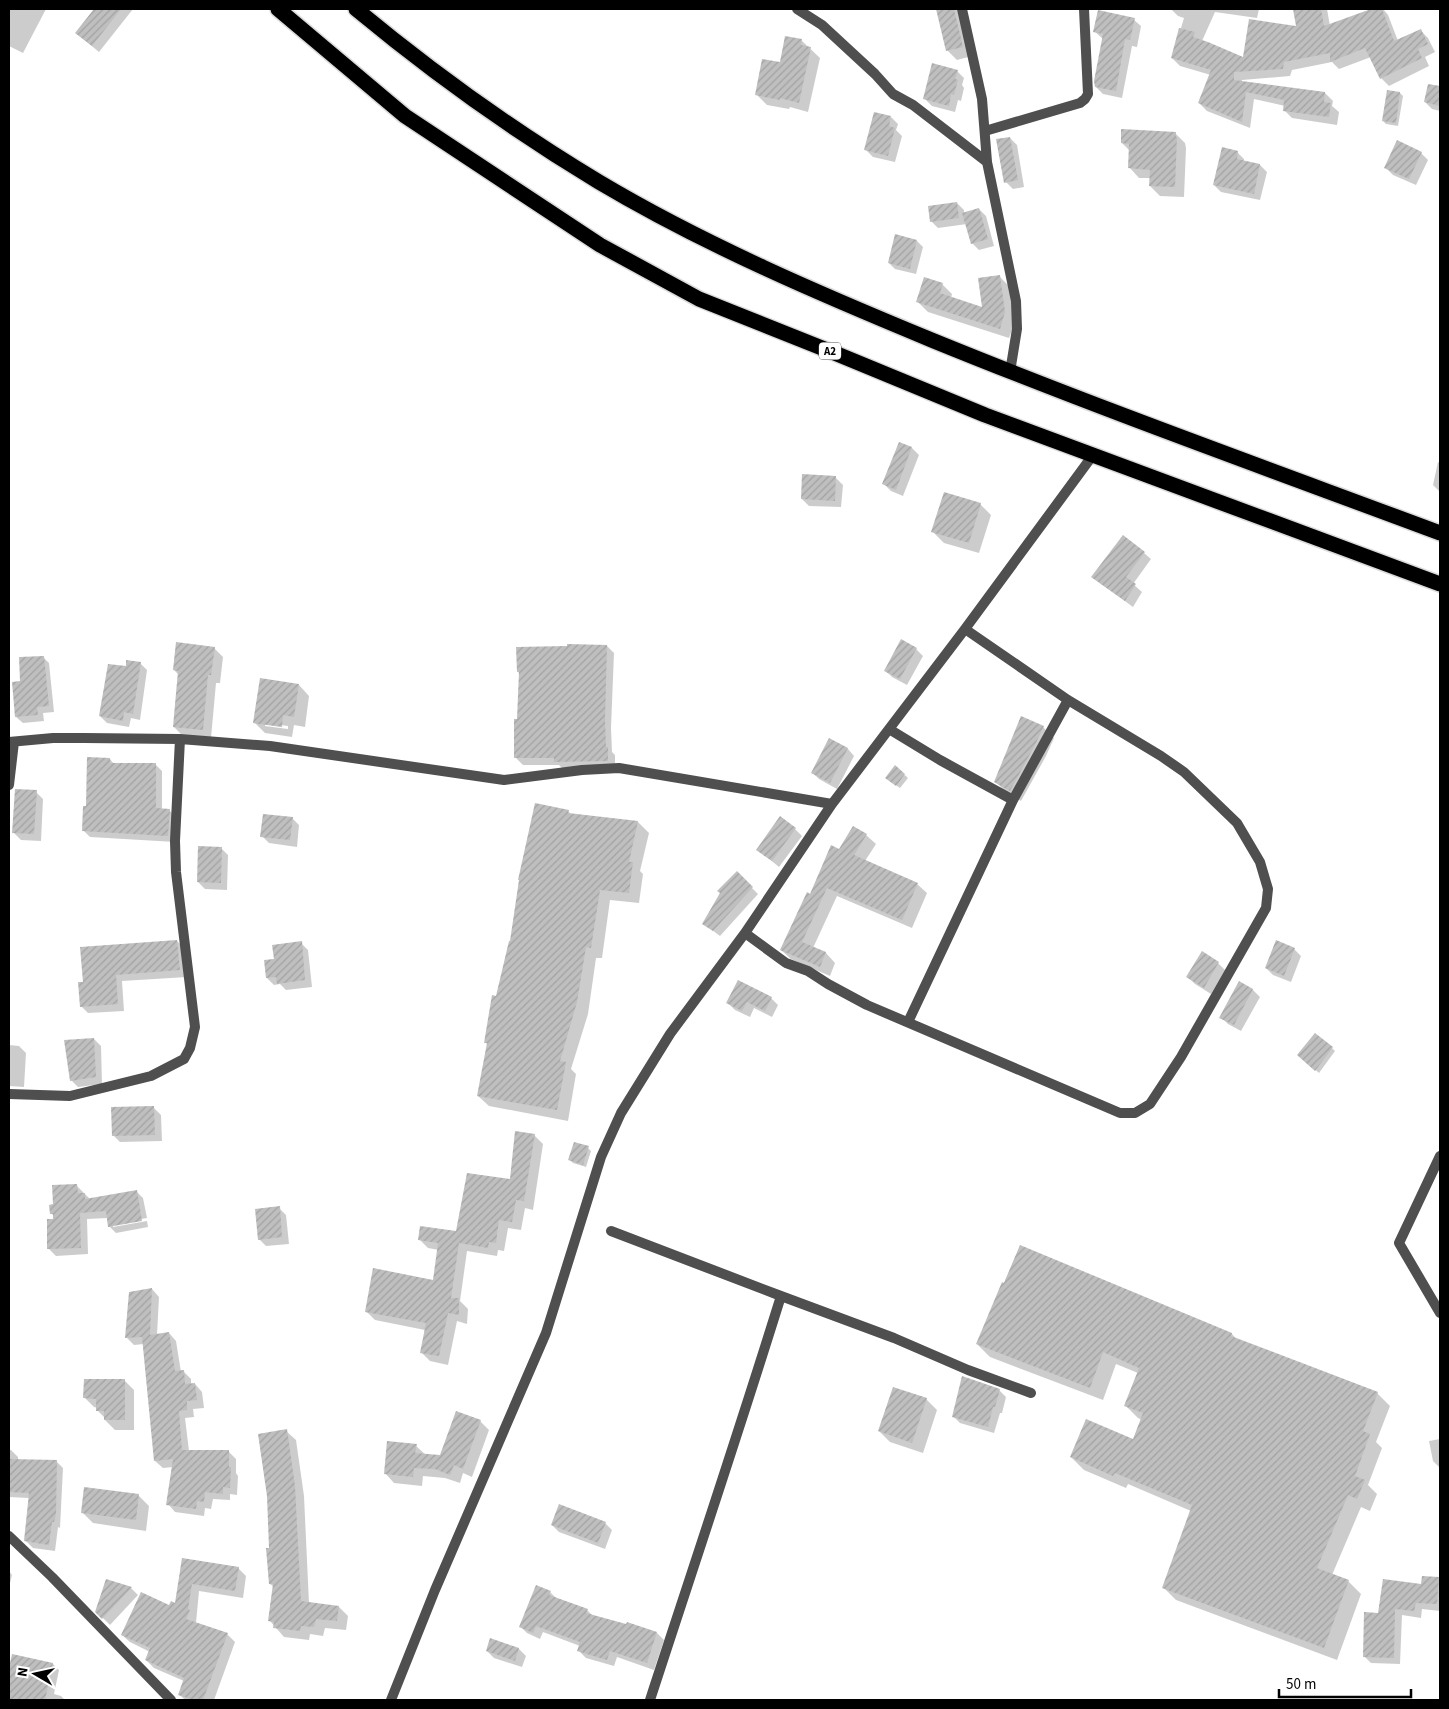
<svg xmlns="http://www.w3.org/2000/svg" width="1449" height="1709" font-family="'Source Sans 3',sans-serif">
<defs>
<pattern id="building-hatch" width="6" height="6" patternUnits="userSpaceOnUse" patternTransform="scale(1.25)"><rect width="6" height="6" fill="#bfbfbf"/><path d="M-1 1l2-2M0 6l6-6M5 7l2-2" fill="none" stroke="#a2a2a2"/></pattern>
</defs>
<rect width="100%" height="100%" fill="#fff"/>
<!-- shadow -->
<path fill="#0003" fill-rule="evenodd" d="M9 9H46L23 53 9 46Z
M95 9H133L99 52 76 33Z
M937 9H960L972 56 957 60 948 51Z
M1171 9H1259L1257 18 1215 12 1202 41 1244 58 1298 27 1294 9H1327L1330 26 1375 9H1383L1388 15 1398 41 1420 30 1428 38 1435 52 1425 57 1429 66 1389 86 1381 78 1371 57 1339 69 1332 62 1292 70 1290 76 1242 80V82L1325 93 1333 101 1332 106 1339 112 1337 125 1292 118 1284 110 1285 106 1254 99 1250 128 1207 111 1199 103 1211 75 1180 66 1172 58 1184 18 1178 16Z
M1134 20 1141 26 1137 47 1132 46 1122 98 1103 94 1096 87 1103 39 1094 31Z
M801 40 820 58 808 112 790 107 789 109 767 105 757 95Z
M957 71 964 78 962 85 964 88 961 101 958 100 955 112 932 106 925 99Z
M1429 85 1440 88V111L1432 109 1425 102Z
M1388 91 1400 93 1403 96 1398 126 1386 124 1383 121Z
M891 117 898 124 896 130 902 136 895 162 873 157 866 150Z
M1175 133 1185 143 1186 148 1184 197 1160 196 1150 186V178H1139L1130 168V151L1122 143Z
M1010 138 1017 145 1024 187 1013 189 1006 182Z
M1237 152 1244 159V161L1260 165 1267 172 1260 200 1221 192 1214 185Z
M1421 153 1428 160 1416 185 1393 175 1386 168Z
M957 203 964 210V214L979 209 986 216 994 246 979 250 972 243 967 224 938 228 931 221Z
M896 236 917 241 923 247 916 274 895 269 889 263Z
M1000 277 1010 287 1015 322 1009 338 928 312 918 302 942 284 952 294 951 298 983 309Z
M900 443 912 448 919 455 903 496 891 491 884 484Z
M1438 462 1440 463V492L1433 485Z
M836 478 843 485 841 507 809 506 802 499Z
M980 504 991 515 979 553 944 543 933 532Z
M1144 553 1151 559 1133 584 1142 592 1133 607 1100 583 1093 577Z
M607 646 614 653 611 728 612 752 615 755V768H562L559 765H523L516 758 520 674 518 672Z
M214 648 223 657 220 683H216L211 738 183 736 174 727 179 675 174 670Z
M916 649 923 656 907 685 892 677 885 670Z
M43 657 49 663 54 712 43 713 44 721 23 723 16 717Z
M140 663 147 670 140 720 131 718 129 727 107 723 100 716 127 668Z
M299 685 309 696 305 727 294 725 292 737 265 733 254 722ZM265 723 288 726V729L265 726Z
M1043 727 1054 738 1046 756 1021 801 1006 792 995 781Z
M830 739 848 749 854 756 837 789 819 779 812 772Z
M110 759 114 764H155L162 771V810H169L176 817 175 842 90 837 83 830 87 808Z
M905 775 908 778 900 788 890 781Z
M36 792 43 799 41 841 21 840 14 833Z
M568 811 571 814 638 822 649 833 640 871 643 874 639 903 610 900 602 958H596L588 1014 571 1069 576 1074 568 1121 489 1106 478 1096 488 1045 486 1043 497 997Z
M292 818 299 825 297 847 269 843 262 836Z
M795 829 802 836 779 867 757 849Z
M866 835 876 844 865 861 917 884 927 893 912 928 837 896 813 948 826 953 835 963 830 976 791 959 781 950 811 896 840 850Z
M221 848 228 855 227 890 205 889 198 882Z
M737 873 758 894 720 936 704 924Z
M177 941 184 948 187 977 122 981 124 1011 88 1013 81 1006 84 983Z
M301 943 308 950 312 987 286 990 280 984 274 985 267 978 275 960Z
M1294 949 1301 956 1291 982 1273 975 1266 968Z
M1218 963 1225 970 1211 994 1195 984 1188 977Z
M1239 982 1253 990 1260 997 1241 1031 1228 1024 1221 1017Z
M771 998 778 1005 772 1017 754 1008 750 1017 735 1010 728 1003Z
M94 1039 101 1046 102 1084 78 1087 71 1080Z
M9 1045 19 1046 26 1053 24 1087 9 1086Z
M1332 1048 1335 1051 1319 1073 1302 1058Z
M154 1108 161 1115 162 1141 120 1142 113 1135Z
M534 1135 543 1144 533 1210 525 1208 521 1230 508 1228 504 1251 498 1250 497 1256 467 1251 460 1301 468 1309 467 1324 457 1321 448 1365 430 1361 421 1352 425 1330 375 1320 366 1311 434 1281 439 1250 428 1248 419 1239 457 1233 511 1180Z
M588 1148 591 1151 586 1167 573 1163 570 1160Z
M77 1186 90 1199 136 1191 143 1198 147 1218 113 1224V1227L147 1221 148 1227 116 1233 109 1226 108 1218 87 1219 88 1254 56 1256 49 1249 55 1220 54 1216 51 1213Z
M279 1208 286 1215 289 1244 266 1246 259 1239Z
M1020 1247 1232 1334 1237 1340 1377 1393 1390 1406 1376 1442 1382 1448 1368 1485 1377 1494 1370 1511 1361 1507 1332 1575 1348 1581 1361 1594 1337 1660 1176 1600 1163 1587 1191 1511 1128 1484 1126 1488 1084 1470 1071 1457 1133 1441 1142 1420 1138 1418 1125 1405 1138 1373 1116 1364 1103 1400 990 1357 977 1344Z
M152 1289 159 1297 157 1335 169 1333 176 1341 181 1372 183 1371 191 1379V1385L195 1384 202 1392 204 1408 193 1409 194 1417 185 1418 189 1451 229 1452 236 1459V1473L238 1476 237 1495 230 1494V1500L213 1499 211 1509 205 1508 204 1516 175 1512 168 1504 173 1467 163 1468 155 1461 144 1344 134 1345 126 1337Z
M124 1380 134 1390V1430H115L105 1420V1418L98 1411V1408L94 1407 84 1397Z
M999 1390 1006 1397 1002 1413H1000L994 1433 960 1423 953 1416Z
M926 1399 937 1410 923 1453 890 1442 879 1431Z
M480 1421 489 1430 472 1477 463 1473 460 1483 445 1478 423 1476 422 1486 394 1483 385 1473 416 1446 426 1455 440 1457Z
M286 1431 296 1440 304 1496 309 1603 339 1607 348 1616 346 1630 325 1628 323 1636 310 1634 309 1640 284 1637 270 1621 274 1587 270 1584 271 1549Z
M1440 1439V1468L1433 1461 1429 1441Z
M9 1450H11L18 1457V1461H56L63 1468 60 1528 58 1527 55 1551 33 1548 26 1541 29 1498 9 1497Z
M139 1496 149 1506 146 1531 93 1523 82 1512Z
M605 1523 612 1530 605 1549 559 1532 552 1525Z
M183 1559 238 1568 246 1576 243 1598 199 1591 196 1623 227 1634 235 1642 214 1700H185L180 1695 184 1681 154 1668 146 1660 150 1652 130 1642 122 1635 169 1607 176 1605Z
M9 1571 12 1575 9 1587Z
M1423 1577 1440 1579V1611L1422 1609 1421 1618 1402 1615 1400 1664 1371 1663 1364 1656 1379 1614 1422 1586Z
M106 1581 131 1588 138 1595 110 1625 96 1611Z
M550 1592 557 1599 587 1610 593 1616 627 1625 628 1624 657 1633 664 1640 654 1670 617 1657 614 1666 586 1658 579 1651 580 1646 543 1632 540 1639 527 1633 520 1626Z
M491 1640 519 1649 526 1656 522 1667 494 1658 487 1651Z
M53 1664 59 1670 54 1694 61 1696 65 1700H9V1693L14 1676Z"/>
<!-- building -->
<path fill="url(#building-hatch)" d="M94 9H121L92 46 75 33Z
M936 9H954L963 47 946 51Z
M1293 9H1321L1324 26 1371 9H1382L1394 41 1421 29 1428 44 1418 49 1422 58 1380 79 1365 48 1330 62V53L1284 62 1283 69 1234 72V80L1325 92 1324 102 1331 103 1329 117 1283 111 1284 100 1246 92 1242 122 1198 103 1211 70 1171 58 1179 28 1195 32 1193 37 1208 42 1243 57 1249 19 1296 26Z
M1098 10 1135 18 1130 40 1125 39 1116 91 1095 87 1094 81 1103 34 1093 32Z
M785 36 802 39 801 45 811 47 799 103 780 98V100L755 95 762 59 780 62Z
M932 63 958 70 955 79 958 80 954 95 951 94 949 106 923 99Z
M1428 84 1440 86V106L1424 102Z
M1387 90 1400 92 1396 123 1382 121Z
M874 112 891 116 889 126 895 128 888 156 864 150Z
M1121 129 1176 132V137H1177L1175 187 1149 186 1150 170 1128 168 1129 144 1121 143Z
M1010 137 1018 180 1004 183 996 139Z
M1397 140 1422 152 1409 179 1384 168Z
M1222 147 1238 151 1237 159 1260 164 1254 194 1213 185Z
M957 202 959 218 930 222 928 206Z
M979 208 988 239 971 244 962 213Z
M895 234 917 240 910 269 888 263Z
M1000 275 1005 312 1000 329 916 302 924 277 943 283 940 293 982 307 978 278Z
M899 442 912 447 896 490 882 484Z
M802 474 836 476 835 501 801 499Z
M944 492 981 503 969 543 931 532Z
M1123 535 1145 552 1126 577 1136 584 1125 601 1091 577Z
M901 639 917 648 900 679 884 671Z
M176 642 215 647 211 675H208L203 730 173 727 178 671 173 670Z
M567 644 607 645 605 720 606 747H608V761L554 762V758H514V719H517L519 672H517L516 647 567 646Z
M44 656 49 706 37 707 38 715 15 717 12 682 20 681 19 657Z
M126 660 141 662 133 714 124 712 123 721 99 716 108 664 126 666Z
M260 678 299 684 294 717 283 715 282 727 253 723Z
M1021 716 1044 726 1035 745 1010 791 994 782Z
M829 738 848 748 830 783 811 773Z
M87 757 110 758V763H156V808L170 809 168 836 82 831 83 806H86Z
M895 765 905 774 896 786 885 778Z
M15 789 37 790 34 834 12 833Z
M535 803 569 810 568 813 638 821 629 862H633L629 893 600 890 591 948 586 947 577 1002 560 1061 566 1062 557 1110 477 1096 487 1043H484L492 995 496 996 509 941H510L519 880H518Z
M263 814 293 817 290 840 260 837Z
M780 816 796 828 772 861 756 850Z
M853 826 867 834 854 855 918 883 902 920 827 888 802 942 826 952 820 967 780 950 807 892 810 894 831 845 839 849Z
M198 846 222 847 221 883 197 882Z
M737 871 753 887 713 931 702 924 720 893 717 891Z
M177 940 180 970 116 975 118 1004 80 1007 78 982H83L80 947Z
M1276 940 1295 948 1284 976 1265 968Z
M302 941 305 980 277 984 276 977 266 978 264 960 274 959 272 945Z
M1202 951 1219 962 1204 988 1186 977Z
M738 980 772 997 765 1011 747 1002 742 1011 726 1003Z
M1239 981 1253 989 1234 1025 1219 1018Z
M1315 1033 1333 1047 1315 1071 1297 1055Z
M94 1038 96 1077 70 1081 64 1040Z
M154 1106 155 1135 112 1136 111 1107Z
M515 1131 535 1134 524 1201 516 1200 512 1222 499 1220 496 1243 489 1242 488 1248 459 1243 451 1298H459V1315L448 1313 439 1356 420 1353 426 1323 365 1312 373 1268 433 1280 438 1243 418 1240 420 1226 456 1231 467 1173 510 1179Z
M574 1142 589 1146 583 1165 568 1160Z
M77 1184 78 1193H85V1199L137 1190 142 1221 108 1227 106 1211 80 1213 81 1248 47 1249V1219H53V1214H50L49 1205 53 1204 52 1185Z
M280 1206 282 1237 258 1240 255 1209Z
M1020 1245 1232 1333 1231 1336 1378 1392 1363 1431 1370 1434 1355 1476 1365 1480 1357 1499 1348 1495 1317 1568 1349 1580 1324 1648 1162 1588 1192 1505 1115 1473 1113 1476 1070 1457 1086 1419 1133 1439 1143 1413 1124 1406 1139 1368 1103 1352 1090 1388 976 1344 1002 1282 1004 1283Z
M152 1288 150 1335 169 1332 175 1371 184 1370 185 1384 195 1383 197 1400 187 1401V1410L179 1411 182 1450H229V1467H231L230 1488 223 1487V1494L205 1492 204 1502 197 1501 196 1509 166 1505 173 1459 154 1461 142 1337 125 1338 129 1292Z
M962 1376 1000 1389 995 1407H993L988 1427 952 1417Z
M84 1379H125V1420H104V1411H96V1399L83 1398Z
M893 1387 927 1398 912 1443 878 1431Z
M456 1411 481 1420 463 1469 454 1465 450 1475 435 1469 414 1468 413 1477 384 1474 387 1441 417 1444 415 1453 440 1455Z
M287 1429 295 1486 301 1601 339 1606 337 1621 316 1619 314 1627 301 1626 300 1631 273 1628 274 1622 268 1621 273 1584H269L266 1548H269L267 1496 258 1434Z
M9 1459 57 1460 56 1514 54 1522H52L49 1545 24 1541 29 1493 9 1492Z
M84 1487 139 1494 136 1520 81 1513Z
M559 1504 606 1522 598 1543 551 1525Z
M182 1558 239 1567 235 1591 192 1584 188 1609 190 1610 186 1619 228 1633 203 1700H194L178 1695 184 1678 145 1660 150 1648 121 1635 141 1592 169 1605 171 1601 175 1603Z
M1422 1576 1439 1577 1437 1604 1416 1603 1414 1611 1395 1609 1394 1658 1363 1657 1364 1612 1378 1613 1383 1579 1421 1584Z
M106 1579 132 1587 102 1619 95 1612Z
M536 1585 551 1591 549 1595 588 1609 586 1613 626 1624 627 1622 657 1632 647 1663 610 1651 607 1660 577 1651 580 1642 536 1626 533 1633 519 1627Z
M490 1638 519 1648 515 1661 486 1651Z
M12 1654 53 1663 45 1700H9V1668Z"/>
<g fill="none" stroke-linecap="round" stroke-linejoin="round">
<defs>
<path id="highway" d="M278 9 405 116 600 245 699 299 837 354 985 415 1440 584
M356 9C432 72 514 131 599 182 705 245 820 294 934 341 1101 409 1271 470 1440 533"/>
</defs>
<!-- highway casing -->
<use href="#highway" stroke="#dbdbdb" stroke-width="18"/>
<!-- street -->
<path stroke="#4f4f4f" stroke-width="10" d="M797 9 822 25 875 74 893 94 913 105 987 162
M962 9 982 99 987 162 1016 301 1017 329 1010 372
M985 131 1080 103 1085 99 1088 94 1084 9
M889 729 940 760 1013 800
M9 742 53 738H84L180 739 270 746 504 780 582 770 619 768 832 804
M9 785 14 742
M745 933 786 963 808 971 828 984 867 1005 1120 1113H1135L1150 1104 1181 1057 1266 908 1268 889 1260 862 1237 823 1184 772 1161 756 1068 700 965 629
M908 1022 1013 800 1068 700
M9 1094 70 1096 151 1076 184 1059 190 1048 195 1027 176 872 175 841 180 739
M1440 1156 1399 1243 1440 1313
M611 1231 781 1296C739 1431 694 1565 650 1700
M781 1296 894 1338 968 1370 1031 1393
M9 1536 52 1577 171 1700
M391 1700 435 1590 546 1333 601 1157 621 1113 670 1034 745 933 832 804 965 629 1093 455"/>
<!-- highway -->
<use href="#highway" stroke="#000" stroke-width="15"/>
</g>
<g text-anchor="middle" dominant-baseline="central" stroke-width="4" stroke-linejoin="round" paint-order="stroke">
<!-- shield labels -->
<rect fill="#fff" stroke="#4c4c4c" stroke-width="1" x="819" y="342.5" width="22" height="17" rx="4"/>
<g font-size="11" font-weight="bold" fill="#000">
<text x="830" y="351">A2</text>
</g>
</g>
<!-- border -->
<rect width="1449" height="1709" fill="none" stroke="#000000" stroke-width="20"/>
<!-- north arrow -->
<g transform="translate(35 1674) rotate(279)" stroke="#ffffff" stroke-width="4" paint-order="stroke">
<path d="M0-4L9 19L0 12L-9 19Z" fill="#000000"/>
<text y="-8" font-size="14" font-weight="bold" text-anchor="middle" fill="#000000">N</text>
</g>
<!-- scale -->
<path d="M1279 1689v8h132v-8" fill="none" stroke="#000000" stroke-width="2.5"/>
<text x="1286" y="1689" font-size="15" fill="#000000" stroke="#ffffff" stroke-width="4" paint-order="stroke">50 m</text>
</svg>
